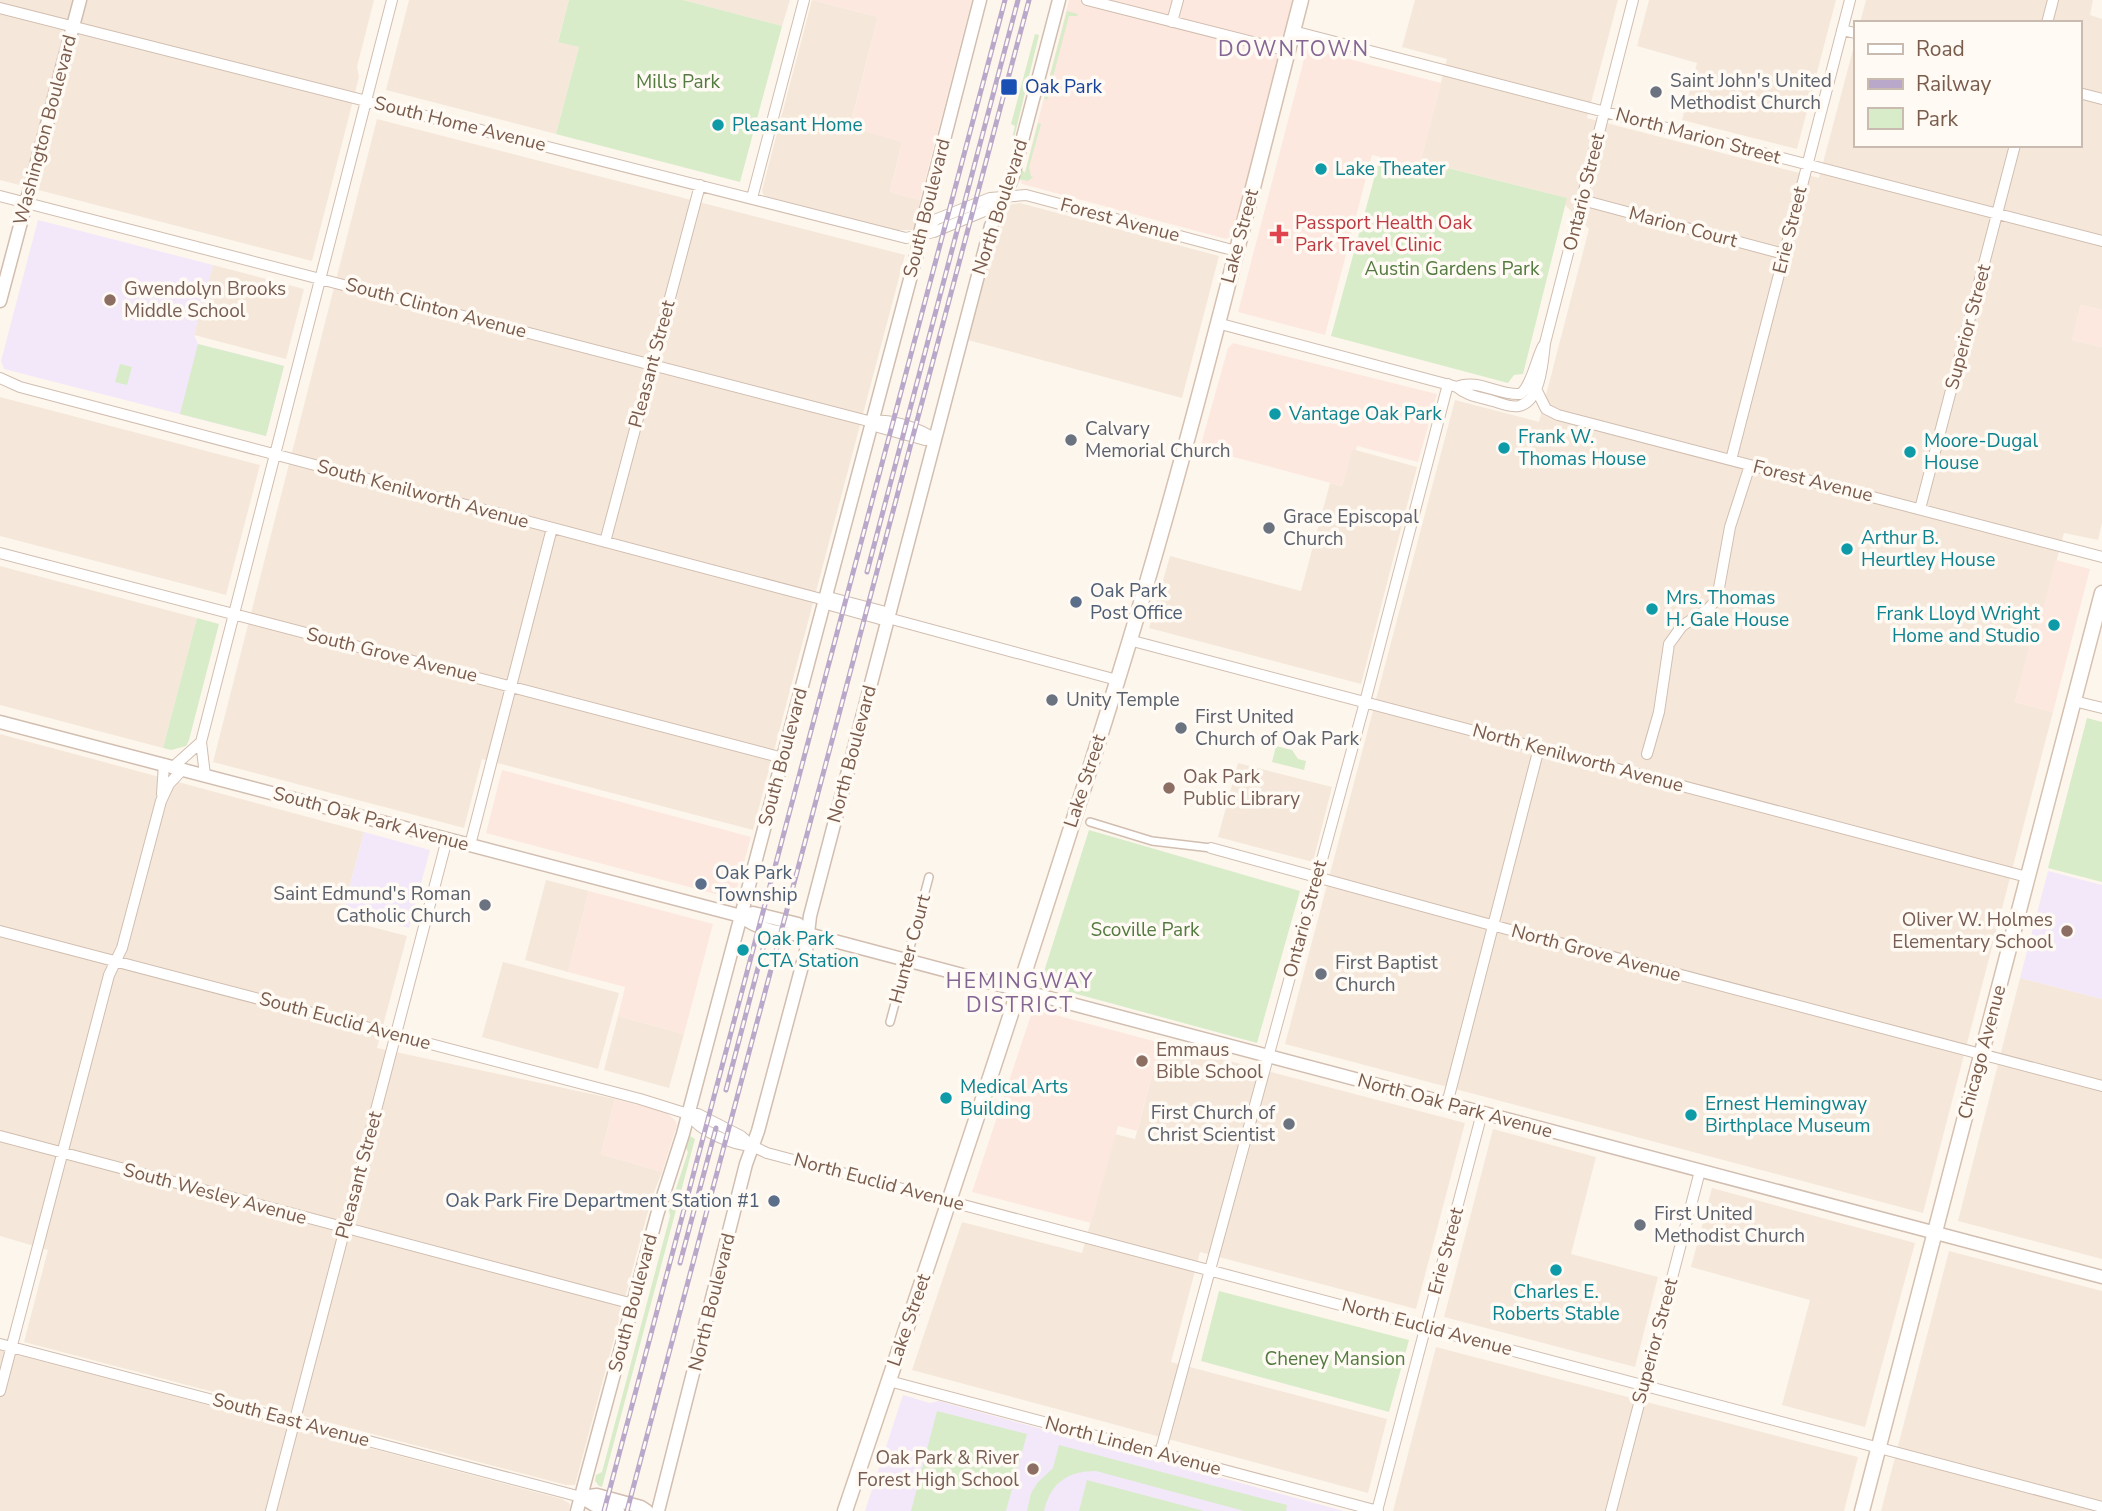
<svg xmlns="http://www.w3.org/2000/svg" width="2102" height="1511" font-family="'Nunito Sans',sans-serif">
<rect width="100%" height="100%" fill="#fdf6ec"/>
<!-- residential -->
<path fill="#f5e8da" d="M0 0H374L357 67 359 77 312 261 0 180Z
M409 0H569L558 41 579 47 556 134 386 90Z
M683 0H790L782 26Z
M812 0 878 17 850 126 902 142 890 192 920 200 919 206 921 210 916 225 912 230H888L767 198 763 194 762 190Z
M1415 0H1618L1587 118 1819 178 1855 42V145H2079V23H1860L1866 0H2093L2090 15 2102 19V310L2081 305 2072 340 2102 347V523L2098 540 2064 533 2034 644 2031 643 2015 702 2053 712 1923 1213 1285 1044 1455 400 1539 422 1589 229 1565 205 1566 198 1449 168 1446 175 1419 167 1447 59 1402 47Z
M1649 0H1836L1797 149 1682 120 1697 63 1637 46Z
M377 119 905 255 753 830 482 759 464 828 213 762Z
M1020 203 1219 256 1182 398 968 340 1000 213 1008 205Z
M213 265 304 289 286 359 194 335Z
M0 397 260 465 226 595 0 536Z
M1352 449 1417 467 1361 684 1149 628 1170 556 1301 591 1330 483 1342 486Z
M0 566 197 618 163 748 0 705Z
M0 734 364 832 341 919 407 936 377 1048 615 1099 601 1154 662 1172 651 1200 575 1485H566L24 1342 48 1250 0 1236Z
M1238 763 1332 787 1313 862 1218 837Z
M546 880 589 891 568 972 525 960Z
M503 962 619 993 598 1069 482 1037Z
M2020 978 2102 999V1259L1958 1221Z
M618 1016 684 1034 669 1088 604 1070Z
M1161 1043 1465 1123 1416 1309 1200 1252 1171 1362 1387 1419 1368 1493 912 1370 962 1222 1082 1253 1115 1134 1135 1139Z
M1493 1129 1596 1157 1571 1254 1658 1277 1635 1367 1444 1317Z
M1712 1188 1915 1243 1865 1427 1782 1405 1810 1300 1691 1267Z
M1949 1251 2102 1291V1511H1881Z
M1436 1347 1858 1457 1844 1511H1393Z
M0 1350 562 1499 570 1504 569 1511H0Z"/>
<!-- commercial -->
<path fill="#fde8e0" d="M812 0H972L920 200 890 192 902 142 850 127 878 17Z
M1069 0H1295L1236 226 1231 236 1226 239 1022 184 1018 174 1019 167 1025 172Z
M1307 48 1441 83 1419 167 1372 155 1325 335 1238 312Z
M2081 305 2102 310V347L2072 340Z
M1233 343 1437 394 1418 462 1357 446 1356 450H1352L1342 486 1200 448 1228 348Z
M2056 560 2090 569 2053 712 2015 702 2030 643H2034Z
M502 770 751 837 734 899 486 833Z
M589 891 713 924 684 1034 618 1016 625 987 568 972Z
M1033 1009 1161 1043 1137 1131 1118 1126 1091 1223 972 1192Z
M615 1099 665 1112 675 1120 677 1125 662 1172 601 1154Z"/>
<!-- education -->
<path fill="#f3e8fa" d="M38 220 213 265 194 335 198 344 284 366 266 436 4 369 1 361Z
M364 832 430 850 409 928 343 911Z
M2048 871 2102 885V999L2020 978Z
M903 1395 930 1403 939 1401 1344 1511H865Z"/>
<!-- green -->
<path fill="#d8ecc9" d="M569 0H683L782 26 740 182 556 134 579 47 558 42Z
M1067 11 1078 14 1077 16H1069L1047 100 1044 98Z
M1035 34 1039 35 1014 138H1012L1015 126 1011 124Z
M1038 123 1041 124 1029 167 1031 176 1033 177 1028 181 1019 179V167L1025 173Z
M1380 157 1445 175 1448 168 1567 198 1523 374 1514 375 1508 383 1331 336Z
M198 344 284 366 266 436 180 414Z
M120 364 132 367 127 385 115 382Z
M197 618 219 624 189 740 186 746 171 750 163 748Z
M2087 718 2102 722V882L2048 868Z
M1276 746 1292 750 1298 759 1306 761 1304 770 1272 762Z
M1089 830 1300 891 1257 1043 1040 984Z
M690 1136 695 1139 602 1487 599 1486 595 1481 596 1475 602 1472 670 1216 669 1210 688 1152 686 1148Z
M1219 1291 1409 1340 1389 1412 1201 1361Z
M937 1411 1027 1434 1006 1511H911Z
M1059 1445 1287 1505 1286 1511H1244L1096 1471C1068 1471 1051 1482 1044 1511H1027L1031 1493 1038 1482 1053 1468Z
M1087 1480 1204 1511H1079Z"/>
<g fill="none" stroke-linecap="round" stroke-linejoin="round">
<defs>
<path id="pedestrian" d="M1090 822 1152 841 1211 848
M890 1022 929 877"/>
<path id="minor" d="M1087 0 1288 51
M0 8 906 238 934 232 987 210 1002 198
M1172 22 1178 0
M2047 23 2053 0
M1842 30 1855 33
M1293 31 2102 241
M2079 93 2102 99
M0 196 872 422 878 427 925 440 934 439
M752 198 804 0
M1582 200 1784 254
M920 233 937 219 990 198 1026 195 1236 251
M1217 323 1457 387C1467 396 1480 397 1493 401 1500 403 1511 408 1519 406 1541 401 1543 360 1545 343L1633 0
M0 378 20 387 825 600 830 605 880 619 888 618 1117 680
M1457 387C1476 378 1500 396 1520 394 1531 388 1536 359 1543 346
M1537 391 1546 409 1558 415 2102 557
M872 422C886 417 922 429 934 439
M1731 460 1850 0
M1920 509 2015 145
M605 542 700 185
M0 553 783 758
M825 600 832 598 882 611 888 618
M1129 640 2027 877
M2074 701 2102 708
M1647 754 1659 712 1669 644 1682 626 1708 609 1717 599 1730 527 1750 465
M173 767 201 742
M205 775 201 742 392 0
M162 794 164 764
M470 845 552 528
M1211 848 1484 923 2102 1086
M0 931 640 1099 688 1114H698L741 1136 752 1146 767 1153 2102 1507
M1447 1104 1539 748
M688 1114C701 1132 730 1144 752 1146
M0 1136 633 1304
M0 1344 581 1497
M889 1381 1378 1511
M0 1391 109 975 122 948 161 801 169 784 183 769
M1160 1453 1365 702 1448 384
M271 1511 447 839
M1377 1511 1482 1113
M1611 1511 1700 1171"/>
<path id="tertiary" d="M0 301 80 0
M0 722 741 916C758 930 787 936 808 934L2102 1277
M741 916 753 913 798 924 808 934
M581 1497 597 1495 641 1507 647 1511
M581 1497 594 1505 618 1511
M577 1511 657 1215 683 1134 917 253 920 233 980 0
M658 1511 746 1164 758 1131 806 951 810 916 991 226 1012 179 1059 0"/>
<path id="secondary" d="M845 1511C938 1235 1031 959 1117 682 1187 457 1242 228 1301 0
M1862 1511 2102 593"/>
</defs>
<!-- pedestrian casing -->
<use href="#pedestrian" stroke="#d1beb0" stroke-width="10"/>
<!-- minor casing -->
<use href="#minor" stroke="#d1beb0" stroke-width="12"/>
<!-- tertiary casing -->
<use href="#tertiary" stroke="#d1beb0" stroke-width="15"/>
<!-- secondary casing -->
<use href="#secondary" stroke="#d6c0b0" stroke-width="17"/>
<!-- pedestrian -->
<use href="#pedestrian" stroke="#fff" stroke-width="7"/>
<!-- minor -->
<use href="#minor" stroke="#fff" stroke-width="10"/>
<!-- tertiary -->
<use href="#tertiary" stroke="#fff" stroke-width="12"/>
<!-- secondary -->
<use href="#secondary" stroke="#fff" stroke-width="14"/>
<defs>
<path id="rail" d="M867 572 1018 0
M726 1090 764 945
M680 1263 716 1128
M604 1511 1005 0
M627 1511 1029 0"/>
</defs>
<!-- rail casing -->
<use href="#rail" stroke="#b9a8c9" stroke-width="5"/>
<!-- rail -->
<use href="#rail" stroke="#fffaf3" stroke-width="2.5" stroke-dasharray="8" stroke-linecap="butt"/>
</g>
<!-- markers -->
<rect fill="#1a4fb4" stroke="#fffaf3" stroke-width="2.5" x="1000" y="78" width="18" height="18" rx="3.5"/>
<g fill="#6b7280" stroke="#fffaf3" stroke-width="2.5">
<circle cx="1656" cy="92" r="7"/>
<circle cx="1071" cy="440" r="7"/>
<circle cx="1269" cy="528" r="7"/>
<circle cx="1052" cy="700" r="7"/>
<circle cx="1181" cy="728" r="7"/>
<circle cx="485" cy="905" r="7"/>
<circle cx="1321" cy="974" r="7"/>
<circle cx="1289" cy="1124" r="7"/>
<circle cx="1640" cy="1225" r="7"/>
</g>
<g fill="#0f9aa8" stroke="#fffaf3" stroke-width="2.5">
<circle cx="718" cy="125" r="7"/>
<circle cx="1321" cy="169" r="7"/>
<circle cx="1275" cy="414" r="7"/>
<circle cx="1504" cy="448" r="7"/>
<circle cx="1910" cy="452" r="7"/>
<circle cx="1847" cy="549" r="7"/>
<circle cx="1652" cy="609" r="7"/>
<circle cx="2054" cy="625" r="7"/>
<circle cx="743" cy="950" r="7"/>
<circle cx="946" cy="1098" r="7"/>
<circle cx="1691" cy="1115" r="7"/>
<circle cx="1556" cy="1270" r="7"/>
</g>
<path fill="#e0444e" stroke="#fffaf3" stroke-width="2.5" d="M1275.5 223.5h7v7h7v7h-7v7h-7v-7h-7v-7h7z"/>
<g fill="#8d6e63" stroke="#fffaf3" stroke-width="2.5">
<circle cx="110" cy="300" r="7"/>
<circle cx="1169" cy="788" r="7"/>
<circle cx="2067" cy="931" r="7"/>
<circle cx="1142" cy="1061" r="7"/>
<circle cx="1033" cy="1469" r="7"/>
</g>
<g fill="#5c6f8a" stroke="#fffaf3" stroke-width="2.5">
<circle cx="1076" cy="602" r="7"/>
<circle cx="701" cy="884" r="7"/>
<circle cx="774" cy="1201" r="7"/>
</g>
<g text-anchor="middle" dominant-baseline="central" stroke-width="7" stroke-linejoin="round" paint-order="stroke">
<!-- worship labels -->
<g font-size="19" fill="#5b616d" stroke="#fffaf3" text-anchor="start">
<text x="1670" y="81">Saint John's United<tspan x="1670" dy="22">Methodist Church</tspan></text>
<text x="1085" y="429">Calvary<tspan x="1085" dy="22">Memorial Church</tspan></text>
<text x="1283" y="517">Grace Episcopal<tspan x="1283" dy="22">Church</tspan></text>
<text x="1066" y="700">Unity Temple</text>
<text x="1195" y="717">First United<tspan x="1195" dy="22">Church of Oak Park</tspan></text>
<text x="471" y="894" text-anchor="end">Saint Edmund's Roman<tspan x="471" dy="22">Catholic Church</tspan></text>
<text x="1335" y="963">First Baptist<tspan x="1335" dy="22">Church</tspan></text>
<text x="1275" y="1113" text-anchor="end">First Church of<tspan x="1275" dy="22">Christ Scientist</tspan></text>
<text x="1654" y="1214">First United<tspan x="1654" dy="22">Methodist Church</tspan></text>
</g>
<!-- park labels -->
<g font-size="19" fill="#537a41" stroke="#fffaf3">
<text x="678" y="82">Mills Park</text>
<text x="1452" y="269">Austin Gardens Park</text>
<text x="1145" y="930">Scoville Park</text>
<text x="1335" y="1359">Cheney Mansion</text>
</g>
<!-- transit labels -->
<g font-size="19" fill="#164399" stroke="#fffaf3" text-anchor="start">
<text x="1025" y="87">Oak Park</text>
</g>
<!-- street labels -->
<g font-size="19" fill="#7a5c4d" stroke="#fffaf3">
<text transform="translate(460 124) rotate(14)">South Home Avenue</text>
<text transform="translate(45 130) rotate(-75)">Washington Boulevard</text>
<text transform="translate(1698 136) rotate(15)">North Marion Street</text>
<text transform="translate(1584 192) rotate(-76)">Ontario Street</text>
<text transform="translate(1000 207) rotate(-72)">North Boulevard</text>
<text transform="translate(927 208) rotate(-76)">South Boulevard</text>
<text transform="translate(1120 220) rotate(15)">Forest Avenue</text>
<text transform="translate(1683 227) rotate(15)">Marion Court</text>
<text transform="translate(1790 230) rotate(-76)">Erie Street</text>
<text transform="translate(1240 236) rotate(-75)">Lake Street</text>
<text transform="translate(436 308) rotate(15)">South Clinton Avenue</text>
<text transform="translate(1968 327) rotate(-75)">Superior Street</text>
<text transform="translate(652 364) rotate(-75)">Pleasant Street</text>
<text transform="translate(1813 481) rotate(14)">Forest Avenue</text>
<text transform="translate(423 494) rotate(15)">South Kenilworth Avenue</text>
<text transform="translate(392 655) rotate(14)">South Grove Avenue</text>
<text transform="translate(852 754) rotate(-75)">North Boulevard</text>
<text transform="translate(783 757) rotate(-75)">South Boulevard</text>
<text transform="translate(1578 758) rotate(15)">North Kenilworth Avenue</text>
<text transform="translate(1085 781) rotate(-72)">Lake Street</text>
<text transform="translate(371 819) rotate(15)">South Oak Park Avenue</text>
<text transform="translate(1305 919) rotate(-75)">Ontario Street</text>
<text transform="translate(910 949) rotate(-75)">Hunter Court</text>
<text transform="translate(1596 953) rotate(15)">North Grove Avenue</text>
<text transform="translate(345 1021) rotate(15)">South Euclid Avenue</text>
<text transform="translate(1982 1052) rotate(-75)">Chicago Avenue</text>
<text transform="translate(1455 1106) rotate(15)">North Oak Park Avenue</text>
<text transform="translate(359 1175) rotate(-75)">Pleasant Street</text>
<text transform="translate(879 1182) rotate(15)">North Euclid Avenue</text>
<text transform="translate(215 1194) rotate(15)">South Wesley Avenue</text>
<text transform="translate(1446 1251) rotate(-75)">Erie Street</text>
<text transform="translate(712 1302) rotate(-76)">North Boulevard</text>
<text transform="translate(633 1303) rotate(-75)">South Boulevard</text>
<text transform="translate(909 1320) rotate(-71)">Lake Street</text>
<text transform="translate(1427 1327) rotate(15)">North Euclid Avenue</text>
<text transform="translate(1655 1341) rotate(-75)">Superior Street</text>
<text transform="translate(291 1420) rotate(15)">South East Avenue</text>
<text transform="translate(1133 1446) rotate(15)">North Linden Avenue</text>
</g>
<!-- culture labels -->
<g font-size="19" fill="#0d838f" stroke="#fffaf3" text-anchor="start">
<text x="732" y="125">Pleasant Home</text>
<text x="1335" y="169">Lake Theater</text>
<text x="1289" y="414">Vantage Oak Park</text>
<text x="1518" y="437">Frank W.<tspan x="1518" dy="22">Thomas House</tspan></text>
<text x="1924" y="441">Moore-Dugal<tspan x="1924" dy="22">House</tspan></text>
<text x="1861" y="538">Arthur B.<tspan x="1861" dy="22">Heurtley House</tspan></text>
<text x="1666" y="598">Mrs. Thomas<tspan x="1666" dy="22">H. Gale House</tspan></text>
<text x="2040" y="614" text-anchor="end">Frank Lloyd Wright<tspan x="2040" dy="22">Home and Studio</tspan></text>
<text x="757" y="939">Oak Park<tspan x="757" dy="22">CTA Station</tspan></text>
<text x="960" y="1087">Medical Arts<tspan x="960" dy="22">Building</tspan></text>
<text x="1705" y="1104">Ernest Hemingway<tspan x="1705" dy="22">Birthplace Museum</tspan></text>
<text x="1556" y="1292" text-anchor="middle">Charles E.<tspan x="1556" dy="22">Roberts Stable</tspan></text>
</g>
<!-- health labels -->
<g font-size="19" fill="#be3a42" stroke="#fffaf3" text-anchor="start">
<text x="1295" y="223">Passport Health Oak<tspan x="1295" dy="22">Park Travel Clinic</tspan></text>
</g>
<!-- education labels -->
<g font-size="19" fill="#785e54" stroke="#fffaf3" text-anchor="start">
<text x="124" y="289">Gwendolyn Brooks<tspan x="124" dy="22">Middle School</tspan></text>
<text x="1183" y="777">Oak Park<tspan x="1183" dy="22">Public Library</tspan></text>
<text x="2053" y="920" text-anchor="end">Oliver W. Holmes<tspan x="2053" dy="22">Elementary School</tspan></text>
<text x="1156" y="1050">Emmaus<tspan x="1156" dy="22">Bible School</tspan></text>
<text x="1019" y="1458" text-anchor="end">Oak Park &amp; River<tspan x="1019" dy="22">Forest High School</tspan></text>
</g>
<!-- service labels -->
<g font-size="19" fill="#4e5e75" stroke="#fffaf3" text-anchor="start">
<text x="1090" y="591">Oak Park<tspan x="1090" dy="22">Post Office</tspan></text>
<text x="715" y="873">Oak Park<tspan x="715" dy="22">Township</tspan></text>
<text x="760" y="1201" text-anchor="end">Oak Park Fire Department Station #1</text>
</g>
<!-- neighbourhood labels -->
<g font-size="21" letter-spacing="2" fill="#846695" stroke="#fffaf3">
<text x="1294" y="49">DOWNTOWN</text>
<text x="1020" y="981">HEMINGWAY<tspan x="1020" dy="24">DISTRICT</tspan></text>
</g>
</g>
<!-- legend -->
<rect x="1854" y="21" width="228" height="126" fill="#fffaf3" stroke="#cabbb1" stroke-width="2"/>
<rect x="1868" y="44" width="35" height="10" fill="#ffffff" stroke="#cabbb1" stroke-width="2"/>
<text x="1916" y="56" font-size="21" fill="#7a5c4d">Road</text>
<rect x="1868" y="79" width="35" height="10" fill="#b9a8c9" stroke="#cabbb1" stroke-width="2"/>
<text x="1916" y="91" font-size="21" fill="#7a5c4d">Railway</text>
<rect x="1868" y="108" width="35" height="21" fill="#d8ecc9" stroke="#cabbb1" stroke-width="2"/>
<text x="1916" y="126" font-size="21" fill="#7a5c4d">Park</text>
</svg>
